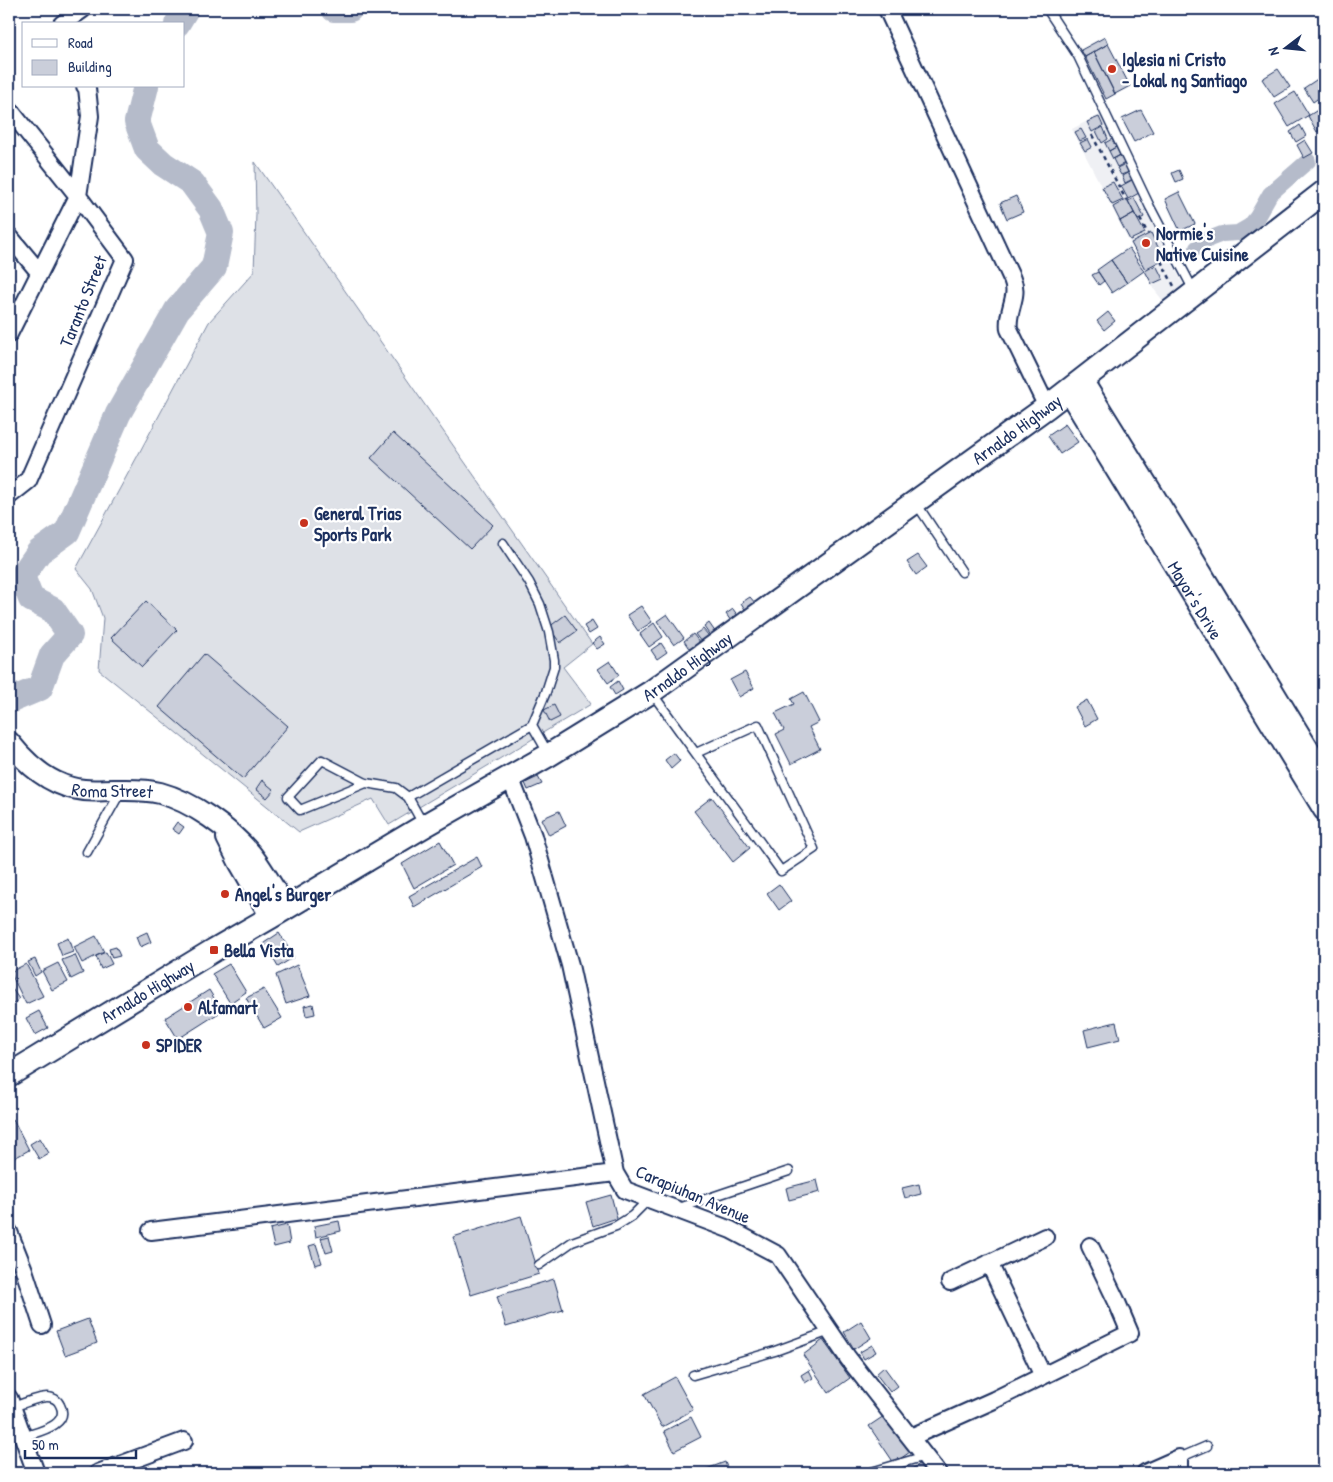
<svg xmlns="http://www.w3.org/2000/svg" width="1333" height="1482" font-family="'Patrick Hand',sans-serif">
<rect width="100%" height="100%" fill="#fff"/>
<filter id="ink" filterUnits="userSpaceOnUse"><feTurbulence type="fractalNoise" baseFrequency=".02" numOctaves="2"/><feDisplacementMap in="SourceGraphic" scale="10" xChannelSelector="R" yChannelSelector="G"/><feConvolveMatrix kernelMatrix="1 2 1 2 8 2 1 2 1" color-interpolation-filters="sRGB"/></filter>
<g filter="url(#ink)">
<!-- built -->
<path fill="#eff0f4" d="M1101 114 1142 193 1140 200 1184 286 1164 302 1153 288 1072 129Z"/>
<!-- pitch -->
<path fill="#dee1e7" stroke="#7c88a2" d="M255 162 592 644 563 667 591 704 389 825 373 799 299 832 99 670 103 618 92 589 76 569 137 457 209 322 254 272 256 214Z"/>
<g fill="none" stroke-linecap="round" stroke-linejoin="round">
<!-- canal -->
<path stroke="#b5bbca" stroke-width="16" d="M1197 248 1209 239 1222 234 1238 233 1250 226 1257 217 1270 194 1308 161"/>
<!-- river -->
<path stroke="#b5bbca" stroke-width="26" d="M334 9H350
M177 24 186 9
M9 701 40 688 52 655 70 635 53 610 31 599 22 576 39 552 67 532 118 414 177 310 214 267 221 233 211 209 192 183 163 164 147 149 137 122 146 86"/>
</g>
<!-- building -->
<path fill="#caceda" stroke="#1b2f5e" d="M1105 37 1108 44 1085 57 1081 50Z
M1108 44 1130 86 1115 94 1094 52Z
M1094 52 1115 94 1106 99 1085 57Z
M1278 69 1290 87 1274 97 1262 79Z
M1319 78 1324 86V94L1313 102 1304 88Z
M1295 92 1309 115 1289 127 1275 104Z
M1324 106V127L1317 132 1308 116Z
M1141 110 1153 132 1134 142 1122 119Z
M1099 117 1103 126 1092 132 1087 122Z
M1300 125 1306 136 1296 142 1290 132Z
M1103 127 1108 139 1102 143 1096 131Z
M1081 129 1086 138 1080 141 1075 132Z
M1088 139 1092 147 1085 151 1080 143Z
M1112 139 1116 147 1109 151 1105 143Z
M1305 140 1313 153 1304 158 1297 145Z
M1116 147 1120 155 1113 159 1109 151Z
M1121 155 1125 163 1117 167 1113 159Z
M1125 164 1129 172 1121 175 1117 168Z
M1179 170 1183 179 1176 182 1172 173Z
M1129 172 1133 179 1125 183 1122 176Z
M1132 180 1139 193 1128 199 1121 186Z
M1113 182 1123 200 1112 205 1102 187Z
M1179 192 1195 224 1180 231 1165 199Z
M1016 196 1023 212 1007 219 1000 203Z
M1134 198 1144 217 1138 220 1128 201Z
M1127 199 1134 213 1120 221 1113 207Z
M1134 213 1145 233 1130 240 1120 221Z
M1151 233 1164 259 1145 269 1131 243Z
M1129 248 1144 271 1127 283 1111 260Z
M1111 260 1127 283 1112 293 1097 270Z
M1156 265 1163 279 1152 284 1145 271Z
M1098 272 1104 281 1099 285 1092 275Z
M1108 312 1115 321 1104 330 1097 321Z
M1065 424 1078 442 1060 454 1048 436Z
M393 433 493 525 470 549 371 458Z
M918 555 927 567 916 575 907 562Z
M750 597 756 604 746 611 741 603Z
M146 601 177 630 142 667 111 638Z
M641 606 652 622 638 631 627 615Z
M733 609 738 616 731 621 726 614Z
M667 614 684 638 674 645 657 621Z
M565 615 577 631 560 643 549 627Z
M592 621 597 629 589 634 584 626Z
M654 623 663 637 649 647 640 634Z
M709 623 716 633 711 637 704 627Z
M703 629 709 636 701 642 695 634Z
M693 634 700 643 690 650 684 641Z
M600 637 605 644 597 649 592 643Z
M661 643 667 652 657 659 651 650Z
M204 654 288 726 243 779 159 707Z
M610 661 619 675 608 683 598 669Z
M745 672 754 688 739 697 730 680Z
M618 681 623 690 615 695 610 687Z
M804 692 819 722 809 727 820 749 791 764 776 734 784 730 775 713 794 704 791 699Z
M1087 700 1097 719 1085 726 1075 707Z
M554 705 560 717 550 722 544 710Z
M674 753 680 761 671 769 665 760Z
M538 777 542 784 528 790 525 783Z
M262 780 274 790 267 798 256 789Z
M712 797 750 848 733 862 694 811Z
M559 811 566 826 549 835 541 819Z
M177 822 184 827 179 834 172 829Z
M440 841 453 865 414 888 402 864Z
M477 857 482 867 414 907 409 896Z
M779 884 791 901 779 910 767 893Z
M147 932 151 942 140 947 136 937Z
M279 933 294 957 278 967 264 943Z
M96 936 104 952 82 963 74 947Z
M68 938 73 952 62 956 57 943Z
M116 947 120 956 112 958 109 949Z
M106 952 112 964 101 969 96 956Z
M75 955 83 973 71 979 62 960Z
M35 959 41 972 35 976 28 962Z
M58 963 68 982 52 990 42 971Z
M26 964 43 996 26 1004 10 972Z
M229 964 246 992 230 1003 212 974Z
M297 965 310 996 286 1004 276 975Z
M10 986 19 999 12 1005 9 1000V987Z
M264 989 282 1018 264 1028 246 998Z
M209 990 222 1011 178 1039 165 1018Z
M313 1004 315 1014 306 1016 304 1006Z
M39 1011 48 1028 35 1035 26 1018Z
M1116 1022 1120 1039 1088 1047 1084 1030Z
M13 1119 29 1150 9 1161V1121Z
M40 1138 49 1153 39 1159 30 1144Z
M817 1180 820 1192 789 1200 786 1188Z
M919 1184 921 1194 905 1198 902 1188Z
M611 1195 617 1218 593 1226 586 1202Z
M521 1216 539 1274 471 1295 453 1237Z
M339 1221 341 1231 316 1237 314 1226Z
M287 1225 290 1243 274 1247 270 1229Z
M329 1236 333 1251 326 1253 321 1238Z
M316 1244 322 1263 315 1265 309 1246Z
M554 1279 563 1310 506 1327 497 1296Z
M88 1319 97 1343 65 1355 56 1331Z
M861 1321 871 1338 854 1349 844 1332Z
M823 1340 850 1378 829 1393 803 1355Z
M872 1345 876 1352 864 1359 860 1352Z
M884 1367 898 1386 890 1392 876 1374Z
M809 1370 813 1378 805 1383 801 1375Z
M675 1377 693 1410 662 1427 644 1394Z
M887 1414 913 1450 894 1463 869 1426Z
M691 1417 701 1437 674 1451 664 1431Z
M725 1462 729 1473H706L704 1470Z
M920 1464 925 1473H909L908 1471Z
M629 1465 632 1473H621L620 1468Z"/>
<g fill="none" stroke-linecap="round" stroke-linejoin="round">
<defs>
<path id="service" d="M1047 9 1078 56 1150 207 1194 291
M916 503 962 572
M503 543 529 582 540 604 549 632 554 660V667L546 692 532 725
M652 693 781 871 814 849 758 725 696 753
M366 783 300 810 288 797 322 760 366 783 396 788 408 797 423 824
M408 797 532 725 548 753
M87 852 121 791
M679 1208 789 1171
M539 1265 572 1242 616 1226 632 1216 648 1200
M693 1375 775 1351 830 1331
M13 1407C22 1404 38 1397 47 1397 53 1397 58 1400 60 1405 71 1426 36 1432 23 1437
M1179 1458 1207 1446
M868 1473 925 1456"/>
<path id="minor" d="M887 9 1012 279C1020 297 1006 310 1009 329L1047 407
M62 24 83 9
M9 109 78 196 125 259 28 481 9 496
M9 236 39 272
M9 334 78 196 90 116 87 88 85 86
M510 777 533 836 570 965 615 1173 625 1190 731 1230 778 1255 848 1358 938 1473
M151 1231 615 1173
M9 1232 24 1270 42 1325
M989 1263 1043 1376
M950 1282 1045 1237
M9 1398 36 1473
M911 1437 994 1400 1130 1333 1116 1300 1090 1246
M98 1473 184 1441
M1145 1473 1179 1458V1473"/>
<g id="tertiary">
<path d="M1082 380 1179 536 1324 775"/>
<path id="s1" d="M1068 391 1324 810"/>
<path id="s2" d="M9 742C28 766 52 787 84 790 94 791 104 790 114 790 129 790 145 789 160 793 193 802 229 828 251 854 263 869 275 891 286 908"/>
<path d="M227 838 239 862 271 917"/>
</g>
<g id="secondary">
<path id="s3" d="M9 1075 214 950 271 917 424 826 549 755 651 692 1047 407 1324 192"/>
</g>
</defs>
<!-- service casing -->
<use href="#service" stroke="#1b2f5e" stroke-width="11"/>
<!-- minor casing -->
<use href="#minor" stroke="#1b2f5e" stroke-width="20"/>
<!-- tertiary casing -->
<use href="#tertiary" stroke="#1b2f5e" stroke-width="24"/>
<!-- secondary casing -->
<use href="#secondary" stroke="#1b2f5e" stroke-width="26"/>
<!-- path -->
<path stroke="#1b2f5e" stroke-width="2.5" stroke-dasharray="4 4" stroke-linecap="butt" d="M1092 135 1126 200
M1140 219 1148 234
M1161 261 1174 286"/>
<!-- service -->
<use href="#service" stroke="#fff" stroke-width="8"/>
<!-- minor -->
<use href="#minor" stroke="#fff" stroke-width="16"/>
<!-- tertiary -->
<use href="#tertiary" stroke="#fff" stroke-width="20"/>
<!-- secondary -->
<use href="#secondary" stroke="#fff" stroke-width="22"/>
</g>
</g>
<!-- markers -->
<g fill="#c8321e" stroke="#fff" stroke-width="2">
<circle cx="1112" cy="69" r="5"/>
<circle cx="1146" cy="243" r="5"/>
<circle cx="304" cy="523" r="5"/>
<circle cx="225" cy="894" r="5"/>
<rect x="209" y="945" width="10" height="10" rx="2.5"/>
<circle cx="188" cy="1007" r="5"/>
<circle cx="146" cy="1045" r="5"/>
</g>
<g text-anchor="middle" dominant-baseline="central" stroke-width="4.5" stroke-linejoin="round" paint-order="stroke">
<!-- poi labels -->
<g font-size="18" font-weight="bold" fill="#1b2f5e" stroke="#fff" text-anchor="start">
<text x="1122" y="59">Iglesia ni Cristo<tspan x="1122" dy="21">- Lokal ng Santiago</tspan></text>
<text x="1156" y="233">Normie's<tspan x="1156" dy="21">Native Cuisine</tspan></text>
<text x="314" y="513">General Trias<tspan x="314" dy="21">Sports Park</tspan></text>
<text x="235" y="894">Angel's Burger</text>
<text x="224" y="950">Bella Vista</text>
<text x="198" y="1007">Alfamart</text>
<text x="156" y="1045">SPIDER</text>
</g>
<!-- street labels -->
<g font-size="18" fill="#1b2f5e" stroke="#fff">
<text transform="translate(83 301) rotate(-68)">Taranto Street</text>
<text stroke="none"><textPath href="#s3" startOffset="1198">Arnaldo Highway</textPath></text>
<text stroke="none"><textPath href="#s1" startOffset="245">Mayor's Drive</textPath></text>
<text stroke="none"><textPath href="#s3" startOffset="792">Arnaldo Highway</textPath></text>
<text stroke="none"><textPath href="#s2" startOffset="120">Roma Street</textPath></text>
<text stroke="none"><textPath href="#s3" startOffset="162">Arnaldo Highway</textPath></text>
<text transform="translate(693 1194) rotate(23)">Carapiuhan Avenue</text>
</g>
</g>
<!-- margin -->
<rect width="1333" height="1482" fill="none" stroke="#fff" stroke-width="30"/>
<rect x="15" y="15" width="1303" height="1452" fill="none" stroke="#1b2f5e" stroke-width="2" filter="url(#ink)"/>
<!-- legend -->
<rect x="22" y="22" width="162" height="65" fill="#ffffff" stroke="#a4acbf"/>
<rect x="32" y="39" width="25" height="8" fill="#ffffff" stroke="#a4acbf"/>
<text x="68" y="48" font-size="15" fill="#1b2f5e">Road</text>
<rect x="32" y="60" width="25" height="15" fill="#caceda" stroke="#a4acbf"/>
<text x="68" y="72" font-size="15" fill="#1b2f5e">Building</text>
<!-- north arrow -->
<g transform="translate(1286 48) rotate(254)" stroke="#ffffff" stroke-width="4" paint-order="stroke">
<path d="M0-4L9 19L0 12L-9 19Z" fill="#1b2f5e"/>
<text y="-8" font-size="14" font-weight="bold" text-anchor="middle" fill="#1b2f5e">N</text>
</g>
<!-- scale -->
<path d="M25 1450v8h111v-8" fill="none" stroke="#1b2f5e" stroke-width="2.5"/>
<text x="32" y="1450" font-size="15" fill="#1b2f5e" stroke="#ffffff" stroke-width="4" paint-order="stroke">50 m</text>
</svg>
